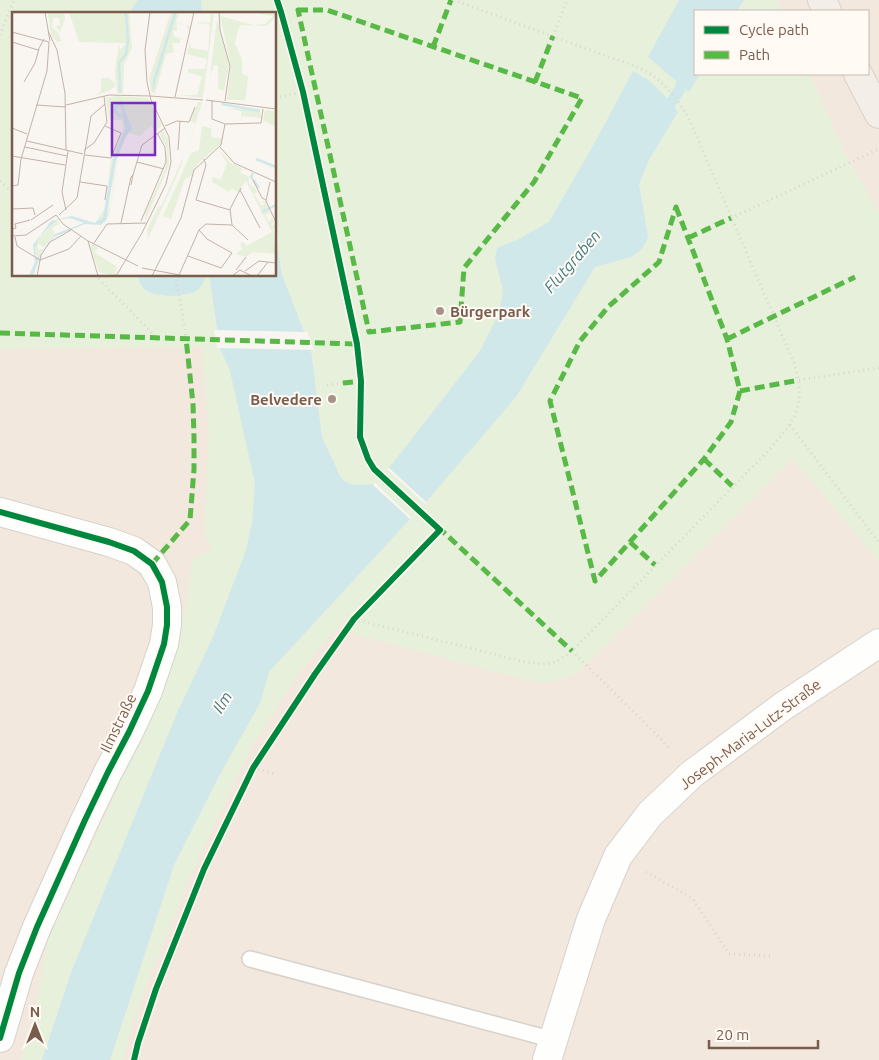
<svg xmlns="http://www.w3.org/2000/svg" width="879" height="1060" font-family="Ubuntu,sans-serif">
<rect width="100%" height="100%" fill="#f9f5f0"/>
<!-- residential -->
<path fill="#f2e8de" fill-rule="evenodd" d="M0 0H879V1060H0ZM695 11H868V74H695ZM14 14H275V275H14Z"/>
<!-- green -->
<path fill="#e7f0db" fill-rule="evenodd" d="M0 0H777L782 11H695V74H810L845 153 879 212V561L793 459 599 653 572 676 545 683 518 678 355 634 344 619 300 671 250 749 190 877 135 1014 124 1060H110L174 865 219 776 260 703 269 672 334 602 252 523 246 550 213 637 177 713 72 970 42 1060H21L35 1013 47 943 166 681 186 609 192 559 212 551 203 530 205 521 209 433 202 347 0 349ZM14 14H275V275H14Z"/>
<!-- water -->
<path fill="#d0e8ea" d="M138 0H201L202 14H130L129 13Z
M679 0H744L737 11H695V74H700L689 92 648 57Z
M633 71 650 81 668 99 678 112 649 160 639 184 648 237 642 249 631 257 595 267 516 397 426 502 389 468 480 351 499 313 503 291 495 259 497 248 517 240 549 222 594 144Z
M275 232 282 275 311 350 322 437 339 474 343 480 350 484 363 485 372 484 410 519 269 672 260 703 219 776 174 865 110 1060H42L72 970 177 713 213 637 246 550 252 523 255 484 230 371 220 348 209 275H275Z"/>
<!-- pier -->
<path fill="#f9f5f0" d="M214 330 307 332 314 350 217 348Z
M389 468 426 502 425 504 387 469Z
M375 483 412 518 410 519 394 504 373 485Z"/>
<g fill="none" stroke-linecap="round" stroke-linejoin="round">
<!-- stream -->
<path stroke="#d0e8ea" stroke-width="11" d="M661 112C673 102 682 88 685 73"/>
<!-- canal -->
<path stroke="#d0e8ea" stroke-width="38" d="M157 275 170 277 186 275"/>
<defs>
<path id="service" d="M250 959 554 1040"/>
<path id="minor" d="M0 512 109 542 134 551 152 564 162 582 167 607V625L164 644 148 691 129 732 108 772 85 820 37 927 19 973 0 1038
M547 1060 591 919 618 856 650 814 692 774 782 707 879 643"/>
<path id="primary" d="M822 0 827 11
M858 74 879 114"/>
</defs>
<!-- service casing -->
<use href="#service" stroke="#d7d1cb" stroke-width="18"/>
<!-- minor casing -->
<use href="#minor" stroke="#d7d1cb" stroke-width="30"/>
<!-- primary casing -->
<use href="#primary" stroke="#dad1cc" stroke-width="30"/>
<!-- path -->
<path stroke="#dcd5d0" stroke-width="3" stroke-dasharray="1 4" stroke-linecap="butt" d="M0 35 14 0
M553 36 567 0
M275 98 303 92
M0 181 14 194
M731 218 879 149
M95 275 157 338
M175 275 180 300 186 338
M799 380 879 368
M327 385 343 383
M790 425 879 543
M354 619 525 662 543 664 556 662 572 651 768 451C795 419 807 408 794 363L690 121C679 101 664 80 643 70 632 64 621 61 609 57L454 0
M572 651 660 738 670 750
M253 768 275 774
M646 872 692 898 729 954 771 956"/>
<!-- service -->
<use href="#service" stroke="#fefefd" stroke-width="15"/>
<!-- minor -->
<use href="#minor" stroke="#fefefd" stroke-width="28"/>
<!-- primary -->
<use href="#primary" stroke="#f3eee8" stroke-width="28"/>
<!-- quiet -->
<path stroke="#58b947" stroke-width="5" stroke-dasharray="10 5" stroke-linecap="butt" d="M298 10H327L582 98 534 182 464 268 460 322 369 332Z
M433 47 451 0
M535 82 553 36
M676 207 727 339 740 391 731 422 704 459 595 581 550 401 580 341 608 307 659 262Z
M688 238 731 218
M0 333 357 344
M727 339 855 277
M343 383 361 381
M740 391 799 380
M704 459 732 486
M438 527 572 651
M630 542 655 565
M152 564 190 520 194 469V437L193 404 186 338"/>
<defs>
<path id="cycleway" d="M0 512 109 542 134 551 152 564 162 582 167 607V625L164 644 148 691 129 732 108 772 85 820 37 927 19 973 0 1038
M134 1060 138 1043 156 989 204 869 253 768 315 674 354 619 440 530 374 469 368 459 360 437 361 381 357 344 303 92 281 12 277 0"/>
</defs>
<!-- cycleway casing -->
<use href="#cycleway" stroke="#fffaf3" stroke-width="9"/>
<!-- cycleway -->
<use href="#cycleway" stroke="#00873e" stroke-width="6"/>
</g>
<!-- markers -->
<g fill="#a69286" stroke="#fffaf3" stroke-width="2">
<circle cx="440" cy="311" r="5"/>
<circle cx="332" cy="399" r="5"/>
</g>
<g text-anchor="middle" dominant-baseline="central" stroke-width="4" stroke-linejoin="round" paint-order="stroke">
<!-- poi labels -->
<g font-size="15" font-weight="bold" fill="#7a5c4d" stroke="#fffaf3" text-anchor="start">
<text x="450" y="311">Bürgerpark</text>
<text x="322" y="399" text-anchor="end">Belvedere</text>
</g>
<!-- street labels -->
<g font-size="15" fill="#7a5c4d" stroke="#fffaf3">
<text transform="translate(118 723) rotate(-64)">Ilmstraße</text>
<text transform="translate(750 734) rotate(-37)">Joseph-Maria-Lutz-Straße</text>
</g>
<!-- water labels -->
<g font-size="16" font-style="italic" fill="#437c86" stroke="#fffaf3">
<text transform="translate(572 261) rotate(-49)">Flutgraben</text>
<text transform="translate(222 702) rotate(-58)">Ilm</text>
</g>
</g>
<!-- overview -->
<g transform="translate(12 12)">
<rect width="264" height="264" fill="#f9f5f0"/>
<path d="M36 0H52L53 7 48 20 43 14 48 13 47 6H41L40 15 47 22 49 29 45 30 39 23ZM57 0H117L120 36 112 53 111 81H105L103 59 107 32 109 38 113 31 67 30ZM159 0H167L164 11 178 14 177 20 174 13 165 12V19L177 22 161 18 162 25 169 26 168 31H160L162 40 154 42 143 82 139 79 137 67ZM193 0H202L191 86 167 83H185L190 65 176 60V57H193L195 47 175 42 178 30 179 36 196 39 198 13 182 10 198 11 199 1ZM240 0 264 1V4L255 14 229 13 226 18 223 32 230 47V62L236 64 234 83 233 88H215L219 54 208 4 241 13 253 12 261 4ZM205 7 217 53 212 79 206 77V53H202L198 64ZM89 66H97L103 71V75L96 79 103 81 96 79 83 84 89 80ZM104 84 136 86 150 113 144 120 139 114 128 124 117 121 113 127 105 148 100 186 97 203 91 214 99 191 104 148 114 124 113 115 101 148 99 171 92 203 87 210 83 211 93 196 99 148 111 118 110 108H97L94 86ZM186 90H190L175 139 183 111 178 110ZM214 96 248 97 249 106 230 104V110L229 99ZM253 98 264 100V115L251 108ZM190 114 199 116 200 126H211L209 132 185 152 179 164 173 167 159 207 151 204 179 141 187 138ZM151 119 156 127 157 153 133 209V201L153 158 155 136 147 121ZM206 137 220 152 230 156 228 160 237 165V172L241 170 238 173 243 176 245 180 242 182 249 193H253L250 189H254L258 201 253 203 257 210 260 205 262 208 259 214 264 212 261 217 264 242 241 240 234 245 224 242 230 237 228 232 232 230 234 234 260 220 234 169 226 180 220 176 217 180 200 170 201 165 209 168 215 151ZM172 143 167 159 136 227 135 218 146 195 150 193ZM45 208 47 212 40 216 43 222 32 235 26 232V238L31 237 24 246 23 236 26 227ZM81 232 86 236 82 240 105 255 103 264 87 260 78 235Z" fill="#e7f0db"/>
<path d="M162 0H165L140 81 141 68ZM107 84 120 116 114 124 104 148 94 208 89 213 73 212 42 225 29 241 21 264H17L23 250 21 233 39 209 60 204 83 211 91 205 101 148 113 116ZM58 206 72 211 43 222 24 247 23 236 28 224 45 208Z" fill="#d0e8ea" fill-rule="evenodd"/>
<path fill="none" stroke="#d0e8ea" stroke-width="2.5" d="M108 81 107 51 114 42 116 29 114 0M108 91 102 98 108 104H112M210 92 248 99M244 147 264 155M241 161 239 165 247 176M250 200 264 193"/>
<path fill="none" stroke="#c2b3aa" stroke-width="1" d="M33 0 38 29M207 0 208 18 218 54 213 89M36 19 45 38 53 81 54 138M0 20 37 30M0 30 26 38 32 27M12 70 23 51 27 37M138 84 191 88M163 85 182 0M194 88 264 97M200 88V107L213 112M24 93 54 95M54 93 97 83 138 84M213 112 249 111 251 97M153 114 165 109 177 110 183 95M0 116 15 122M15 129 71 142M13 135 55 144M208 135 222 151 264 170M72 138 82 131 95 110 92 84M166 138 168 109M73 143 99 146 109 121 93 114M0 144 53 153M192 147 194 153 184 188 218 198M125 150 152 157M121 163 130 133 153 116M241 168 250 186 254 188M68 170 95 174 93 188M258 170 254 189 264 210M0 174 6 173 9 147 35 59 37 30M228 178 248 216M0 197 21 196 23 203M54 198 50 180 56 139M44 203 51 212 76 229 126 254M47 203 65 186 79 104 93 92M19 208 41 193M129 209 154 150 153 135 145 121M109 211 119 165 121 163 119 173M220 213 218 197 229 176M0 217 4 216 3 212 18 208M0 224 14 223 44 203M3 225 5 234 28 248 57 237 69 224M76 229 86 264M82 231 95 212 134 211M176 244 209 256 220 241 195 227 187 218M130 256 173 264M224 258 234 245M233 259 247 249 264 251M167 263 187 218 194 212 220 213 236 228M25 264 29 243 38 230 59 218M104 264 130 221 154 172 159 150 157 125 139 88 135 70 133 38 138 0M140 264 169 206 182 158 209 133 213 112M220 264 228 258 240 264M245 264 256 250"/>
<path fill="#7b2cbf" fill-opacity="0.15" stroke="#7b2cbf" stroke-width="2.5" d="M100 91H143V143H100Z"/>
<rect width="264" height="264" fill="none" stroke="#7a5c4d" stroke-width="2.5"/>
</g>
<!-- legend -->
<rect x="694" y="10" width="175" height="65" fill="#fffaf3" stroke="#cabbb1"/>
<rect x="704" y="26" width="25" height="8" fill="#00873e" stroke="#cabbb1"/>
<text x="739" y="35" font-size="15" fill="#7a5c4d">Cycle path</text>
<rect x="704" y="51" width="25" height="8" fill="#58b947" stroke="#cabbb1"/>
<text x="739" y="60" font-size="15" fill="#7a5c4d">Path</text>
<!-- north arrow -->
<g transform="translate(35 1025)" stroke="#fffaf3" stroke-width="4" paint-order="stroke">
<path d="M0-4L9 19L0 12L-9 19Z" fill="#7a5c4d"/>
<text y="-8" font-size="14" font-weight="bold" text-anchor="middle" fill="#7a5c4d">N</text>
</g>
<!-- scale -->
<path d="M709 1040v8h109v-8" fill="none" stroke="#7a5c4d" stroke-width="2.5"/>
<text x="716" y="1040" font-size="15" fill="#7a5c4d" stroke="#fffaf3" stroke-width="4" paint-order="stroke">20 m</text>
</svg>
